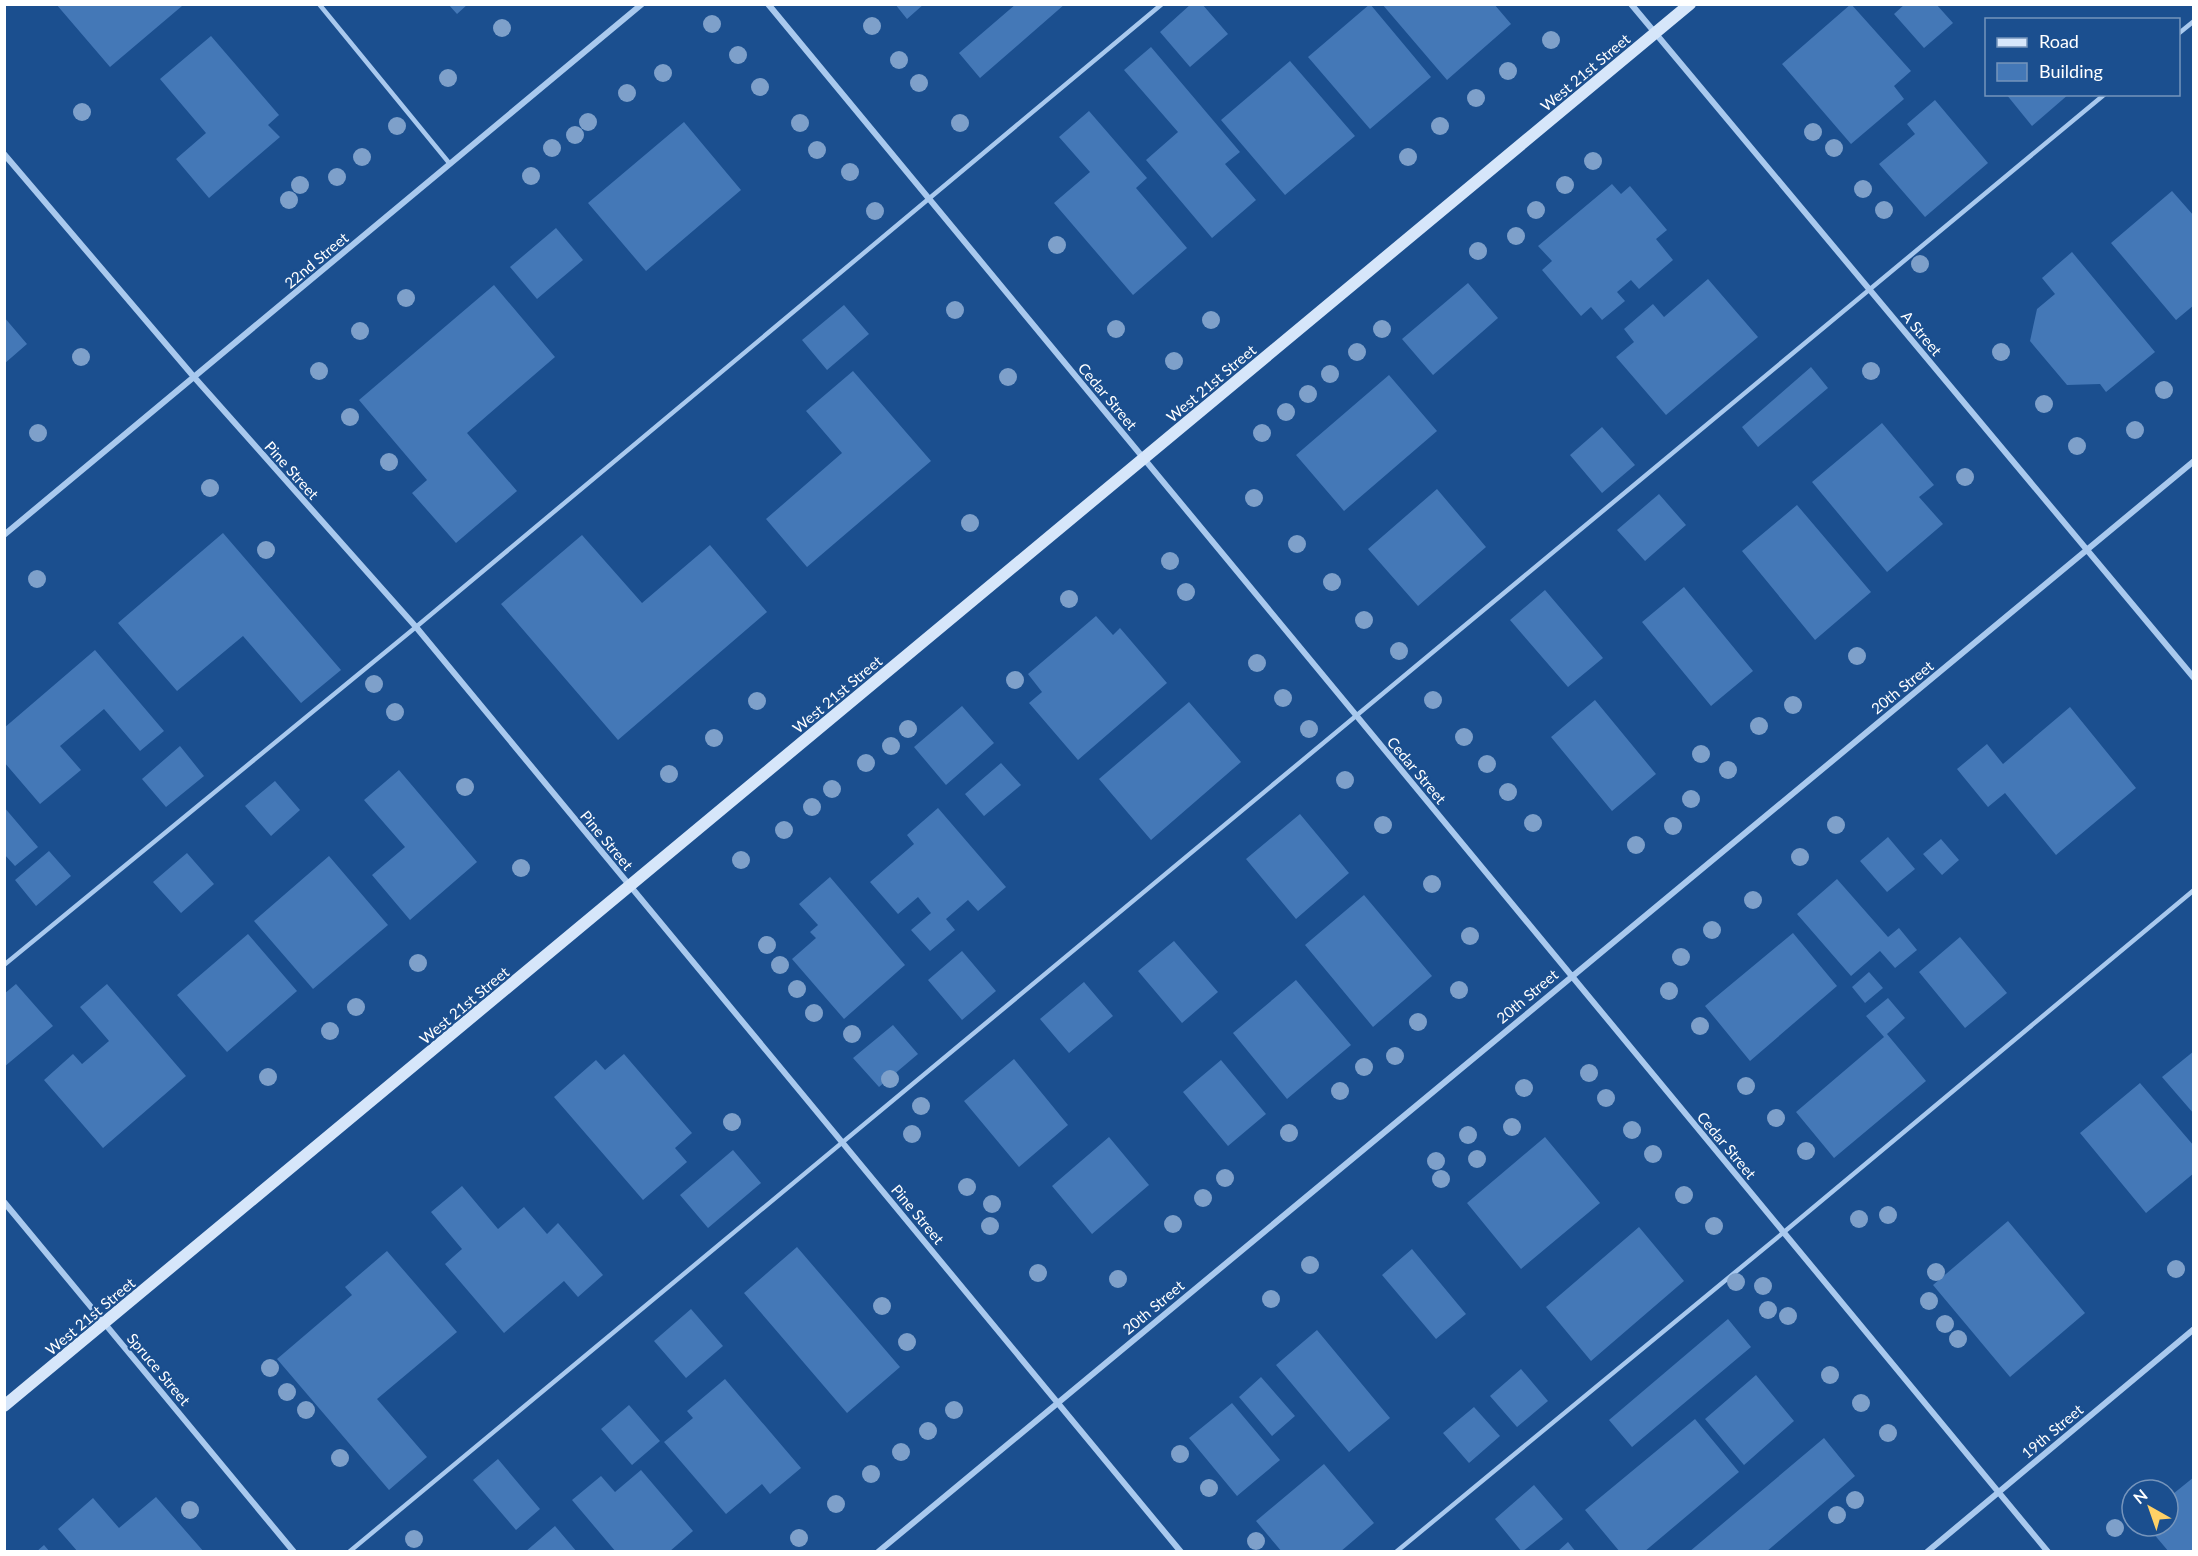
<svg xmlns="http://www.w3.org/2000/svg" width="2198" height="1556" font-family="Lato,sans-serif">
<rect width="100%" height="100%" fill="#1b4f8f"/>
<!-- building -->
<path fill="#4478b7" d="M56 4H180L182 6 110 67Z
M448 4H468L457 14Z
M895 4H924L907 19Z
M1016 4H1065L980 78 959 53Z
M1191 4H1202L1228 34 1190 67 1160 32Z
M1370 4 1431 77 1370 129 1308 57Z
M1382 4H1494L1511 24 1447 80Z
M1851 4 1911 71 1894 86 1904 99 1851 144 1782 64Z
M1905 4H1936L1953 23 1924 48 1894 14Z
M211 36 279 115 268 125 280 137 209 198 176 159 206 133 160 79Z
M1151 47 1240 152 1225 164 1256 200 1212 238 1146 160 1178 132 1124 70Z
M1290 61 1355 136 1285 195 1221 120Z
M2006 94H2069L2032 126Z
M1935 100 1988 163 1925 217 1879 164 1915 134 1907 124Z
M1089 111 1147 178 1136 188 1187 248 1133 295 1054 203 1090 172 1059 137Z
M684 122 741 190 646 271 588 203Z
M1612 184 1621 194 1630 186 1667 230 1656 239 1673 260 1639 289 1631 280 1617 292 1625 301 1602 320 1591 307 1581 316 1542 270 1552 261 1538 246Z
M2172 191 2194 216V305L2176 320 2111 243Z
M556 228 583 260 537 299 510 267Z
M2072 252 2155 352 2106 392 2100 384 2067 385 2030 341 2037 309 2055 294 2042 278Z
M1708 279 1758 337 1666 415 1616 357 1634 342 1624 329 1653 304 1664 317Z
M1468 283 1498 318 1433 375 1402 339Z
M494 285 555 357 467 433 517 491 456 543 412 493 427 480 359 400Z
M844 305 869 334 827 370 802 340Z
M4 317 27 344 4 364Z
M1811 367 1828 388 1758 447 1742 427Z
M853 371 931 461 807 567 766 519 842 453 806 411Z
M1389 375 1437 431 1344 511 1296 455Z
M1882 423 1934 485 1919 497 1943 524 1887 572 1812 482Z
M1602 427 1635 465 1602 493 1570 455Z
M1437 489 1486 547 1418 606 1368 549Z
M1659 494 1686 525 1645 561 1617 530Z
M1797 505 1871 592 1815 640 1742 551Z
M223 533 341 670 301 703 243 636 177 691 118 623Z
M582 535 642 603 710 545 767 612 618 740 501 604Z
M1684 587 1753 671 1711 706 1642 622Z
M1545 590 1603 658 1568 687 1510 620Z
M1096 616 1113 635 1120 628 1167 683 1078 760 1029 703 1042 692 1028 674Z
M95 650 164 731 140 751 104 709 60 746 81 770 40 804 4 762V728Z
M1595 700 1656 774 1612 811 1551 737Z
M1189 702 1241 762 1151 840 1099 779Z
M962 706 994 743 946 785 914 747Z
M2070 707 2136 788 2056 855 2005 793 1988 807 1957 769 1987 744 2003 764Z
M180 746 204 776 166 807 142 779Z
M1001 763 1021 785 984 816 965 794Z
M399 770 477 862 410 920 372 875 405 847 364 800Z
M275 781 300 810 271 836 245 806Z
M4 807 38 847 15 866 4 854Z
M938 808 1006 887 978 911 968 900 946 919 955 930 930 951 911 930 931 913 918 897 898 914 870 882 914 844 907 835Z
M1300 814 1349 873 1296 919 1246 859Z
M1888 837 1915 869 1887 892 1860 861Z
M1941 839 1959 860 1942 875 1923 854Z
M49 851 71 876 36 906 15 880Z
M187 853 214 884 181 913 153 882Z
M329 856 388 925 313 989 254 921Z
M830 877 905 965 844 1019 792 959 816 938 810 932 818 925 799 904Z
M1837 879 1888 937 1899 928 1917 950 1895 968 1880 951 1851 976 1797 914Z
M1364 895 1432 976 1373 1027 1305 945Z
M1793 933 1837 986 1750 1061 1705 1006Z
M248 934 297 991 227 1052 177 995Z
M1960 937 2007 993 1965 1028 1919 972Z
M1174 941 1218 992 1182 1023 1138 971Z
M962 951 996 991 962 1020 928 980Z
M1869 972 1883 988 1865 1003 1852 987Z
M1296 980 1351 1045 1287 1099 1233 1033Z
M1084 982 1113 1016 1069 1053 1040 1019Z
M16 984 53 1026 4 1067V994Z
M107 984 186 1076 103 1148 44 1080 73 1054 82 1064 109 1041 80 1007Z
M1888 998 1905 1018 1887 1034 1926 1081 1834 1158 1796 1112 1884 1037 1866 1016Z
M893 1025 918 1054 879 1087 853 1058Z
M2194 1051V1114L2162 1077Z
M624 1054 692 1133 675 1148 687 1162 643 1200 554 1097 596 1060 605 1070Z
M1014 1059 1068 1125 1019 1167 964 1101Z
M1221 1060 1266 1114 1228 1146 1183 1092Z
M2140 1083 2194 1146V1173L2146 1213 2080 1133Z
M1109 1137 1149 1185 1092 1234 1052 1186Z
M1545 1137 1600 1203 1521 1269 1467 1203Z
M733 1150 761 1183 708 1228 680 1195Z
M462 1186 498 1229 524 1207 547 1234 558 1223 603 1275 578 1297 564 1281 504 1333 445 1264 462 1249 431 1212Z
M2008 1221 2085 1313 2010 1377 1933 1285Z
M1639 1227 1684 1281 1591 1361 1546 1307Z
M797 1247 900 1367 847 1413 744 1293Z
M1412 1249 1466 1314 1436 1339 1382 1275Z
M387 1251 457 1332 377 1399 427 1457 389 1490 277 1359 352 1295 345 1287Z
M691 1309 723 1346 686 1378 654 1341Z
M1728 1319 1751 1347 1632 1447 1609 1420Z
M1317 1330 1390 1418 1349 1452 1276 1365Z
M1521 1369 1548 1401 1517 1427 1490 1396Z
M1756 1375 1794 1421 1744 1465 1705 1419Z
M1261 1377 1295 1416 1272 1436 1239 1397Z
M725 1379 801 1468 770 1494 762 1484 726 1514 664 1442 693 1418 687 1411Z
M1232 1403 1280 1460 1237 1496 1189 1438Z
M629 1405 660 1441 632 1465 601 1429Z
M1474 1407 1500 1436 1469 1463 1443 1433Z
M1695 1419 1739 1472 1644 1552H1620L1585 1510Z
M1824 1438 1855 1476 1766 1552H1689Z
M498 1459 540 1509 516 1530 473 1480Z
M1324 1464 1374 1523 1340 1552H1282L1256 1521Z
M641 1470 693 1531 669 1552H616L572 1500 601 1476 615 1492Z
M2194 1477V1552H2169L2147 1526H2168V1498Z
M1534 1485 1563 1519 1522 1552 1495 1519Z
M156 1497 204 1552H78L58 1529 93 1498 119 1528Z
M555 1526 577 1552H525Z
M1568 1542 1576 1552H1557Z
M44 1545 50 1552H36Z"/>
<g fill="none" stroke-linecap="round" stroke-linejoin="round">
<!-- lane -->
<path stroke="#a9c9ee" stroke-width="4.5" d="M319 4 450 164
M2178 34 2194 21
M4 965 416 627 1162 4
M349 1552 2105 94
M1396 1552 1784 1232 2194 890"/>
<!-- street -->
<path stroke="#a9c9ee" stroke-width="6" d="M768 4 2048 1552
M1631 4 2194 678
M4 154 194 377 416 627 1181 1552
M4 535 642 4
M4 1202 294 1552
M878 1552 2194 461
M1927 1552 2194 1329"/>
<!-- secondary -->
<path stroke="#d6e6fa" stroke-width="12" d="M4 1406 1690 4"/>
</g>
<!-- trees -->
<g fill="#7ea0ca">
<circle cx="712" cy="24" r="9"/>
<circle cx="872" cy="26" r="9"/>
<circle cx="502" cy="28" r="9"/>
<circle cx="1551" cy="40" r="9"/>
<circle cx="738" cy="55" r="9"/>
<circle cx="899" cy="60" r="9"/>
<circle cx="1508" cy="71" r="9"/>
<circle cx="663" cy="73" r="9"/>
<circle cx="448" cy="78" r="9"/>
<circle cx="919" cy="83" r="9"/>
<circle cx="760" cy="87" r="9"/>
<circle cx="627" cy="93" r="9"/>
<circle cx="1476" cy="98" r="9"/>
<circle cx="82" cy="112" r="9"/>
<circle cx="588" cy="122" r="9"/>
<circle cx="800" cy="123" r="9"/>
<circle cx="960" cy="123" r="9"/>
<circle cx="397" cy="126" r="9"/>
<circle cx="1440" cy="126" r="9"/>
<circle cx="1813" cy="132" r="9"/>
<circle cx="575" cy="135" r="9"/>
<circle cx="552" cy="148" r="9"/>
<circle cx="1834" cy="148" r="9"/>
<circle cx="817" cy="150" r="9"/>
<circle cx="362" cy="157" r="9"/>
<circle cx="1408" cy="157" r="9"/>
<circle cx="1593" cy="161" r="9"/>
<circle cx="850" cy="172" r="9"/>
<circle cx="531" cy="176" r="9"/>
<circle cx="337" cy="177" r="9"/>
<circle cx="300" cy="185" r="9"/>
<circle cx="1565" cy="185" r="9"/>
<circle cx="1863" cy="189" r="9"/>
<circle cx="289" cy="200" r="9"/>
<circle cx="1536" cy="210" r="9"/>
<circle cx="1884" cy="210" r="9"/>
<circle cx="875" cy="211" r="9"/>
<circle cx="1516" cy="236" r="9"/>
<circle cx="1057" cy="245" r="9"/>
<circle cx="1478" cy="251" r="9"/>
<circle cx="1920" cy="264" r="9"/>
<circle cx="406" cy="298" r="9"/>
<circle cx="955" cy="310" r="9"/>
<circle cx="1211" cy="320" r="9"/>
<circle cx="1116" cy="329" r="9"/>
<circle cx="1382" cy="329" r="9"/>
<circle cx="360" cy="331" r="9"/>
<circle cx="1357" cy="352" r="9"/>
<circle cx="2001" cy="352" r="9"/>
<circle cx="81" cy="357" r="9"/>
<circle cx="1174" cy="361" r="9"/>
<circle cx="319" cy="371" r="9"/>
<circle cx="1871" cy="371" r="9"/>
<circle cx="1330" cy="374" r="9"/>
<circle cx="1008" cy="377" r="9"/>
<circle cx="2164" cy="390" r="9"/>
<circle cx="1308" cy="394" r="9"/>
<circle cx="2044" cy="404" r="9"/>
<circle cx="1286" cy="412" r="9"/>
<circle cx="350" cy="417" r="9"/>
<circle cx="2135" cy="430" r="9"/>
<circle cx="38" cy="433" r="9"/>
<circle cx="1262" cy="433" r="9"/>
<circle cx="2077" cy="446" r="9"/>
<circle cx="389" cy="462" r="9"/>
<circle cx="1965" cy="477" r="9"/>
<circle cx="210" cy="488" r="9"/>
<circle cx="1254" cy="498" r="9"/>
<circle cx="970" cy="523" r="9"/>
<circle cx="1297" cy="544" r="9"/>
<circle cx="266" cy="550" r="9"/>
<circle cx="1170" cy="561" r="9"/>
<circle cx="37" cy="579" r="9"/>
<circle cx="1332" cy="582" r="9"/>
<circle cx="1186" cy="592" r="9"/>
<circle cx="1069" cy="599" r="9"/>
<circle cx="1364" cy="620" r="9"/>
<circle cx="1399" cy="651" r="9"/>
<circle cx="1857" cy="656" r="9"/>
<circle cx="1257" cy="663" r="9"/>
<circle cx="1015" cy="680" r="9"/>
<circle cx="374" cy="684" r="9"/>
<circle cx="1283" cy="698" r="9"/>
<circle cx="1433" cy="700" r="9"/>
<circle cx="757" cy="701" r="9"/>
<circle cx="1793" cy="705" r="9"/>
<circle cx="395" cy="712" r="9"/>
<circle cx="1759" cy="726" r="9"/>
<circle cx="908" cy="729" r="9"/>
<circle cx="1309" cy="729" r="9"/>
<circle cx="1464" cy="737" r="9"/>
<circle cx="714" cy="738" r="9"/>
<circle cx="891" cy="746" r="9"/>
<circle cx="1701" cy="754" r="9"/>
<circle cx="866" cy="763" r="9"/>
<circle cx="1487" cy="764" r="9"/>
<circle cx="1728" cy="770" r="9"/>
<circle cx="669" cy="774" r="9"/>
<circle cx="1345" cy="780" r="9"/>
<circle cx="465" cy="787" r="9"/>
<circle cx="832" cy="789" r="9"/>
<circle cx="1508" cy="792" r="9"/>
<circle cx="1691" cy="799" r="9"/>
<circle cx="812" cy="807" r="9"/>
<circle cx="1533" cy="823" r="9"/>
<circle cx="1383" cy="825" r="9"/>
<circle cx="1836" cy="825" r="9"/>
<circle cx="1673" cy="826" r="9"/>
<circle cx="784" cy="830" r="9"/>
<circle cx="1636" cy="845" r="9"/>
<circle cx="1800" cy="857" r="9"/>
<circle cx="741" cy="860" r="9"/>
<circle cx="521" cy="868" r="9"/>
<circle cx="1432" cy="884" r="9"/>
<circle cx="1753" cy="900" r="9"/>
<circle cx="1712" cy="930" r="9"/>
<circle cx="1470" cy="936" r="9"/>
<circle cx="767" cy="945" r="9"/>
<circle cx="1681" cy="957" r="9"/>
<circle cx="418" cy="963" r="9"/>
<circle cx="780" cy="965" r="9"/>
<circle cx="797" cy="989" r="9"/>
<circle cx="1459" cy="990" r="9"/>
<circle cx="1669" cy="991" r="9"/>
<circle cx="356" cy="1007" r="9"/>
<circle cx="814" cy="1013" r="9"/>
<circle cx="1418" cy="1022" r="9"/>
<circle cx="1700" cy="1026" r="9"/>
<circle cx="330" cy="1031" r="9"/>
<circle cx="852" cy="1034" r="9"/>
<circle cx="1395" cy="1056" r="9"/>
<circle cx="1364" cy="1067" r="9"/>
<circle cx="1589" cy="1073" r="9"/>
<circle cx="268" cy="1077" r="9"/>
<circle cx="890" cy="1079" r="9"/>
<circle cx="1746" cy="1086" r="9"/>
<circle cx="1524" cy="1088" r="9"/>
<circle cx="1340" cy="1091" r="9"/>
<circle cx="1606" cy="1098" r="9"/>
<circle cx="921" cy="1106" r="9"/>
<circle cx="1776" cy="1118" r="9"/>
<circle cx="732" cy="1122" r="9"/>
<circle cx="1512" cy="1127" r="9"/>
<circle cx="1632" cy="1130" r="9"/>
<circle cx="1289" cy="1133" r="9"/>
<circle cx="912" cy="1134" r="9"/>
<circle cx="1468" cy="1135" r="9"/>
<circle cx="1806" cy="1151" r="9"/>
<circle cx="1653" cy="1154" r="9"/>
<circle cx="1477" cy="1159" r="9"/>
<circle cx="1436" cy="1161" r="9"/>
<circle cx="1225" cy="1178" r="9"/>
<circle cx="1441" cy="1179" r="9"/>
<circle cx="967" cy="1187" r="9"/>
<circle cx="1684" cy="1195" r="9"/>
<circle cx="1203" cy="1198" r="9"/>
<circle cx="992" cy="1204" r="9"/>
<circle cx="1888" cy="1215" r="9"/>
<circle cx="1859" cy="1219" r="9"/>
<circle cx="1173" cy="1224" r="9"/>
<circle cx="990" cy="1226" r="9"/>
<circle cx="1714" cy="1226" r="9"/>
<circle cx="1310" cy="1265" r="9"/>
<circle cx="2176" cy="1269" r="9"/>
<circle cx="1936" cy="1272" r="9"/>
<circle cx="1038" cy="1273" r="9"/>
<circle cx="1118" cy="1279" r="9"/>
<circle cx="1736" cy="1282" r="9"/>
<circle cx="1763" cy="1286" r="9"/>
<circle cx="1271" cy="1299" r="9"/>
<circle cx="1929" cy="1301" r="9"/>
<circle cx="882" cy="1306" r="9"/>
<circle cx="1768" cy="1310" r="9"/>
<circle cx="1788" cy="1316" r="9"/>
<circle cx="1945" cy="1324" r="9"/>
<circle cx="1958" cy="1339" r="9"/>
<circle cx="907" cy="1342" r="9"/>
<circle cx="270" cy="1368" r="9"/>
<circle cx="1830" cy="1375" r="9"/>
<circle cx="287" cy="1392" r="9"/>
<circle cx="1861" cy="1403" r="9"/>
<circle cx="306" cy="1410" r="9"/>
<circle cx="954" cy="1410" r="9"/>
<circle cx="928" cy="1431" r="9"/>
<circle cx="1888" cy="1433" r="9"/>
<circle cx="901" cy="1452" r="9"/>
<circle cx="1180" cy="1454" r="9"/>
<circle cx="340" cy="1458" r="9"/>
<circle cx="871" cy="1474" r="9"/>
<circle cx="1209" cy="1488" r="9"/>
<circle cx="1855" cy="1500" r="9"/>
<circle cx="836" cy="1504" r="9"/>
<circle cx="190" cy="1510" r="9"/>
<circle cx="1837" cy="1515" r="9"/>
<circle cx="2115" cy="1528" r="9"/>
<circle cx="799" cy="1538" r="9"/>
<circle cx="414" cy="1539" r="9"/>
<circle cx="1256" cy="1541" r="9"/>
</g>
<g text-anchor="middle" dominant-baseline="central" stroke-width="4.5" stroke-linejoin="round" paint-order="stroke">
<!-- street labels -->
<g font-size="15" fill="#fff" stroke="#1b4f8f">
<text transform="translate(1585 72) rotate(-40)">West 21st Street</text>
<text transform="translate(316 260) rotate(-40)">22nd Street</text>
<text transform="translate(1922 333) rotate(50)">A Street</text>
<text transform="translate(1211 383) rotate(-40)">West 21st Street</text>
<text transform="translate(1108 396) rotate(50)">Cedar Street</text>
<text transform="translate(292 470) rotate(48)">Pine Street</text>
<text transform="translate(1902 687) rotate(-39)">20th Street</text>
<text transform="translate(837 694) rotate(-40)">West 21st Street</text>
<text transform="translate(1417 770) rotate(50)">Cedar Street</text>
<text transform="translate(607 840) rotate(50)">Pine Street</text>
<text transform="translate(1527 996) rotate(-40)">20th Street</text>
<text transform="translate(464 1005) rotate(-40)">West 21st Street</text>
<text transform="translate(1727 1145) rotate(50)">Cedar Street</text>
<text transform="translate(918 1214) rotate(50)">Pine Street</text>
<text transform="translate(1153 1307) rotate(-40)">20th Street</text>
<text transform="translate(90 1316) rotate(-40)">West 21st Street</text>
<text transform="translate(159 1369) rotate(50)">Spruce Street</text>
<text transform="translate(2052 1431) rotate(-40)">19th Street</text>
</g>
</g>
<!-- border -->
<rect width="2198" height="1556" fill="none" stroke="#ffffff" stroke-width="12"/>
<!-- legend -->
<rect x="1985" y="18" width="195" height="78" fill="#1b4f8f" stroke="#7695bc" stroke-width="1.5"/>
<rect x="1997" y="38" width="30" height="9" fill="#d6e6fa" stroke="#7695bc" stroke-width="1.5"/>
<text x="2039" y="48" font-size="18" fill="#ffffff">Road</text>
<rect x="1997" y="63" width="30" height="18" fill="#4478b7" stroke="#7695bc" stroke-width="1.5"/>
<text x="2039" y="78" font-size="18" fill="#ffffff">Building</text>
<!-- north arrow -->
<g transform="translate(2150 1508) rotate(320)"><circle r="28" fill="#1b4f8f" stroke="#7695bc" stroke-width="1.5"/>
<path d="M0-4.5L10 22L0 15L-10 22Z" fill="#ffd166"/>
<text y="-9" font-size="16" font-weight="bold" text-anchor="middle" fill="#ffffff">N</text>
</g>
</svg>
